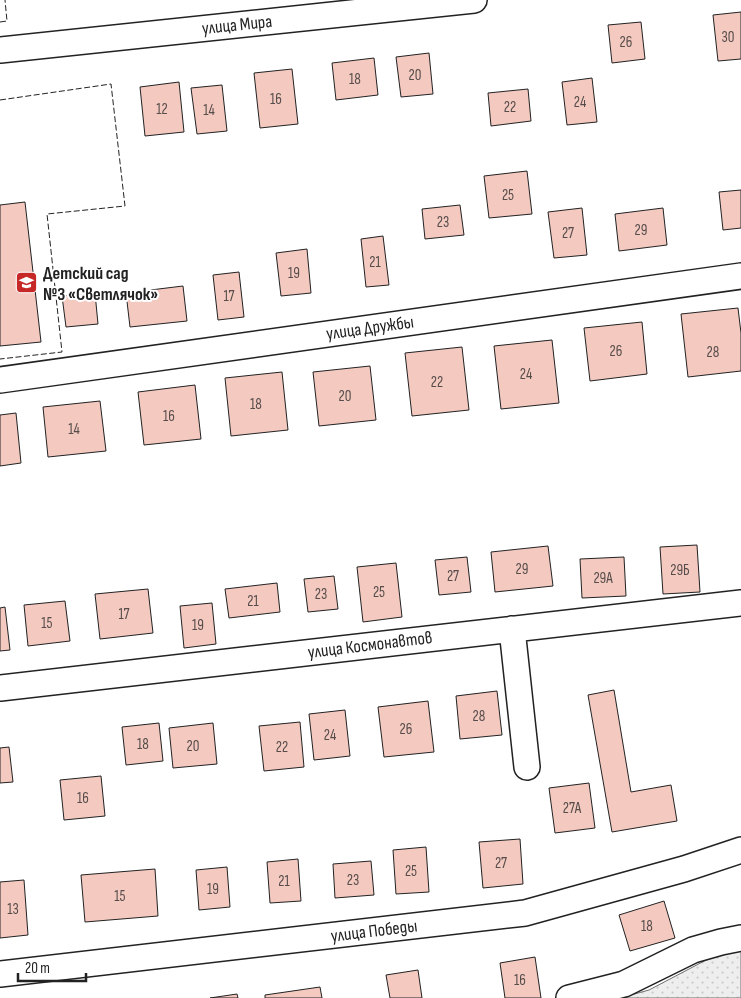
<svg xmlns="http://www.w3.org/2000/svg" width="741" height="998" font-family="'Sofia Sans Condensed',sans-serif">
<defs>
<pattern id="grass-dots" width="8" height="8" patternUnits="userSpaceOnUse" patternTransform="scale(1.25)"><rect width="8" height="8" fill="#eee"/><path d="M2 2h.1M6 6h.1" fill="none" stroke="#ccc" stroke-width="1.8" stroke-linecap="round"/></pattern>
</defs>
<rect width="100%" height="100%" fill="#fff"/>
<!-- grass -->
<path fill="url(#grass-dots)" stroke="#6f6f6f" d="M729 948H741V998H620L649 990Z"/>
<!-- building -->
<path fill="#f3c9c0" stroke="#222" d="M741 12V59L718 61 713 15Z
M641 22 645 59 612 63 608 25Z
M429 53 433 94 401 97 396 57Z
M374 58 378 95 336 100 332 63Z
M292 69 298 124 260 128 254 73Z
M592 78 597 122 567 125 562 82Z
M179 82 184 132 145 136 140 87Z
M222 85 227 131 197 134 191 88Z
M528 89 531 121 491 126 488 93Z
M527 171 532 214 489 218 484 176Z
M741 190V228L723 230 719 192Z
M25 202 41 342 0 346V205Z
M460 205 464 235 425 239 422 209Z
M582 208 587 255 554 258 548 212Z
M663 208 667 245 619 251 615 214Z
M383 236 389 285 366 287 361 239Z
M307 249 311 293 281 296 276 253Z
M239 272 244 317 218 320 213 275Z
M183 286 187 321 130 327 126 293Z
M95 293 98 324 66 327 62 296Z
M738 308 741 333V371L688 377 681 314Z
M642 322 647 374 590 381 584 328Z
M552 340 559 403 501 409 494 346Z
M462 347 469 410 412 416 405 353Z
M370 366 376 420 319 426 313 372Z
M282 372 288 430 231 436 225 378Z
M195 385 201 439 144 445 138 392Z
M100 401 106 451 48 457 43 407Z
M16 413 21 463 0 466V415Z
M697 545 700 592 663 594 660 547Z
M548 546 553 586 495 592 491 552Z
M467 557 471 592 439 595 435 560Z
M624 557 626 596 582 598 580 559Z
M396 563 402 617 363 622 357 567Z
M334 576 338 609 308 612 304 579Z
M277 583 280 612 229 618 225 589Z
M148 589 153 633 100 639 95 594Z
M65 601 70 641 28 646 24 605Z
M212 603 216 644 184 648 180 606Z
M5 607 10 650 0 651V608Z
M614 690 631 792 671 785 677 821 612 832 588 695Z
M497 691 502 735 460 739 456 696Z
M428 701 434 752 384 757 378 707Z
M345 710 350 756 314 760 309 714Z
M300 722 304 767 264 771 259 726Z
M159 723 163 761 126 765 122 727Z
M213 723 217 764 173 768 169 728Z
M9 747 13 782 0 783V748Z
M101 776 105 816 64 820 60 780Z
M589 783 595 828 555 833 549 788Z
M520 839 523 884 483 888 479 842Z
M426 847 429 892 396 894 393 850Z
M298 859 301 901 270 903 267 862Z
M371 861 374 895 335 898 333 864Z
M227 867 230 907 199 910 196 870Z
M155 869 158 916 85 922 81 875Z
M24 880 28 935 0 938V882Z
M664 901 675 938 630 951 619 915Z
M535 957 541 998H505L500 963Z
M418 970 422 998H390L386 975Z
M320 987 322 998H265V995Z
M237 994 238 998H210Z"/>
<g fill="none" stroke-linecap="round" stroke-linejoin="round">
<defs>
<path id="minor" d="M0 50 474 0
M0 380 741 276
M512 629 527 767
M0 688 741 603
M0 974 525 913 684 869 741 850
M569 998 624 984 693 950 721 942 741 938"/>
</defs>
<!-- minor casing -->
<use href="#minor" stroke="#222" stroke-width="28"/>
<!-- minor -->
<use href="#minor" stroke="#fff" stroke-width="25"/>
<!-- fence -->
<path stroke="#222" stroke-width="1" stroke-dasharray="6 2.5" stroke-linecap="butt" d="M0 22 7 21 5 0
M0 100 111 84 125 206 47 214 62 352 0 359"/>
</g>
<!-- icons -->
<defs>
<symbol id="school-square" viewBox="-11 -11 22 22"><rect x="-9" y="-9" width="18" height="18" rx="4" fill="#c62828" stroke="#fff"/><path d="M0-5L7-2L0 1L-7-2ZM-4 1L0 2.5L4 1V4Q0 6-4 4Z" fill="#fff"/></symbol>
</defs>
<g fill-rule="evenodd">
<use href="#school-square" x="14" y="270" width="25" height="25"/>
</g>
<g text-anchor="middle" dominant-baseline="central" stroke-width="4" stroke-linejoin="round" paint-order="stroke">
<!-- number labels -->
<g font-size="15" fill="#564c4a">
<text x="728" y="37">30</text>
<text x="626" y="42">26</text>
<text x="415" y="75">20</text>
<text x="355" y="79">18</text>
<text x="276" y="99">16</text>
<text x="580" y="102">24</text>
<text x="510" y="107">22</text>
<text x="162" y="109">12</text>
<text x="209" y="110">14</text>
<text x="508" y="195">25</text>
<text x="443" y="222">23</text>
<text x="641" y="230">29</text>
<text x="568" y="233">27</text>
<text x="375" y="262">21</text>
<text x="294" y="273">19</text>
<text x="229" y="296">17</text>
<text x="616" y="351">26</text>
<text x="713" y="352">28</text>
<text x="526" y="374">24</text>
<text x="437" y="382">22</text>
<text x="345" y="396">20</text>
<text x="256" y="404">18</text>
<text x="169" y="416">16</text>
<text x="74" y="429">14</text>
<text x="522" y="569">29</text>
<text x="680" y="570">29Б</text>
<text x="453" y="576">27</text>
<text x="603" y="578">29А</text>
<text x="379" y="592">25</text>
<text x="321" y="594">23</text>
<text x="253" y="601">21</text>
<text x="124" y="614">17</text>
<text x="47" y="623">15</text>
<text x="198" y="625">19</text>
<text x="479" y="716">28</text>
<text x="406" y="729">26</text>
<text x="330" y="735">24</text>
<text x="143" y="744">18</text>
<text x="193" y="746">20</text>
<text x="282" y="747">22</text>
<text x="83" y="798">16</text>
<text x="572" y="808">27А</text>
<text x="501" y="863">27</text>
<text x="411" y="871">25</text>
<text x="353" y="880">23</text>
<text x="284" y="881">21</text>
<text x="213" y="889">19</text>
<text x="120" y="896">15</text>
<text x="13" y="909">13</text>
<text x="647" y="926">18</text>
<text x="520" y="980">16</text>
</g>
<!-- street labels -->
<g font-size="18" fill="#222" stroke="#fff">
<text transform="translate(237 25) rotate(-6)">улица Мира</text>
<text transform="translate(370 328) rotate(-8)">улица Дружбы</text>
<text transform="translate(370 645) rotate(-7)">улица Космонавтов</text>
<text transform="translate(374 931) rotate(-7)">улица Победы</text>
</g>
<!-- poi labels -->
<g font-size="18" font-weight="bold" fill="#222" stroke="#fff" text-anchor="start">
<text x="43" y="273">Детский сад<tspan x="43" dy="21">№3 «Светлячок»</tspan></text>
</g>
</g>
<!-- scale -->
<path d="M18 973v8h68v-8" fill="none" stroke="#222222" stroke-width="2.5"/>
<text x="25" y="973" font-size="15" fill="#222222" stroke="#ffffff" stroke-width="4" paint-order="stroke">20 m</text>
</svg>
